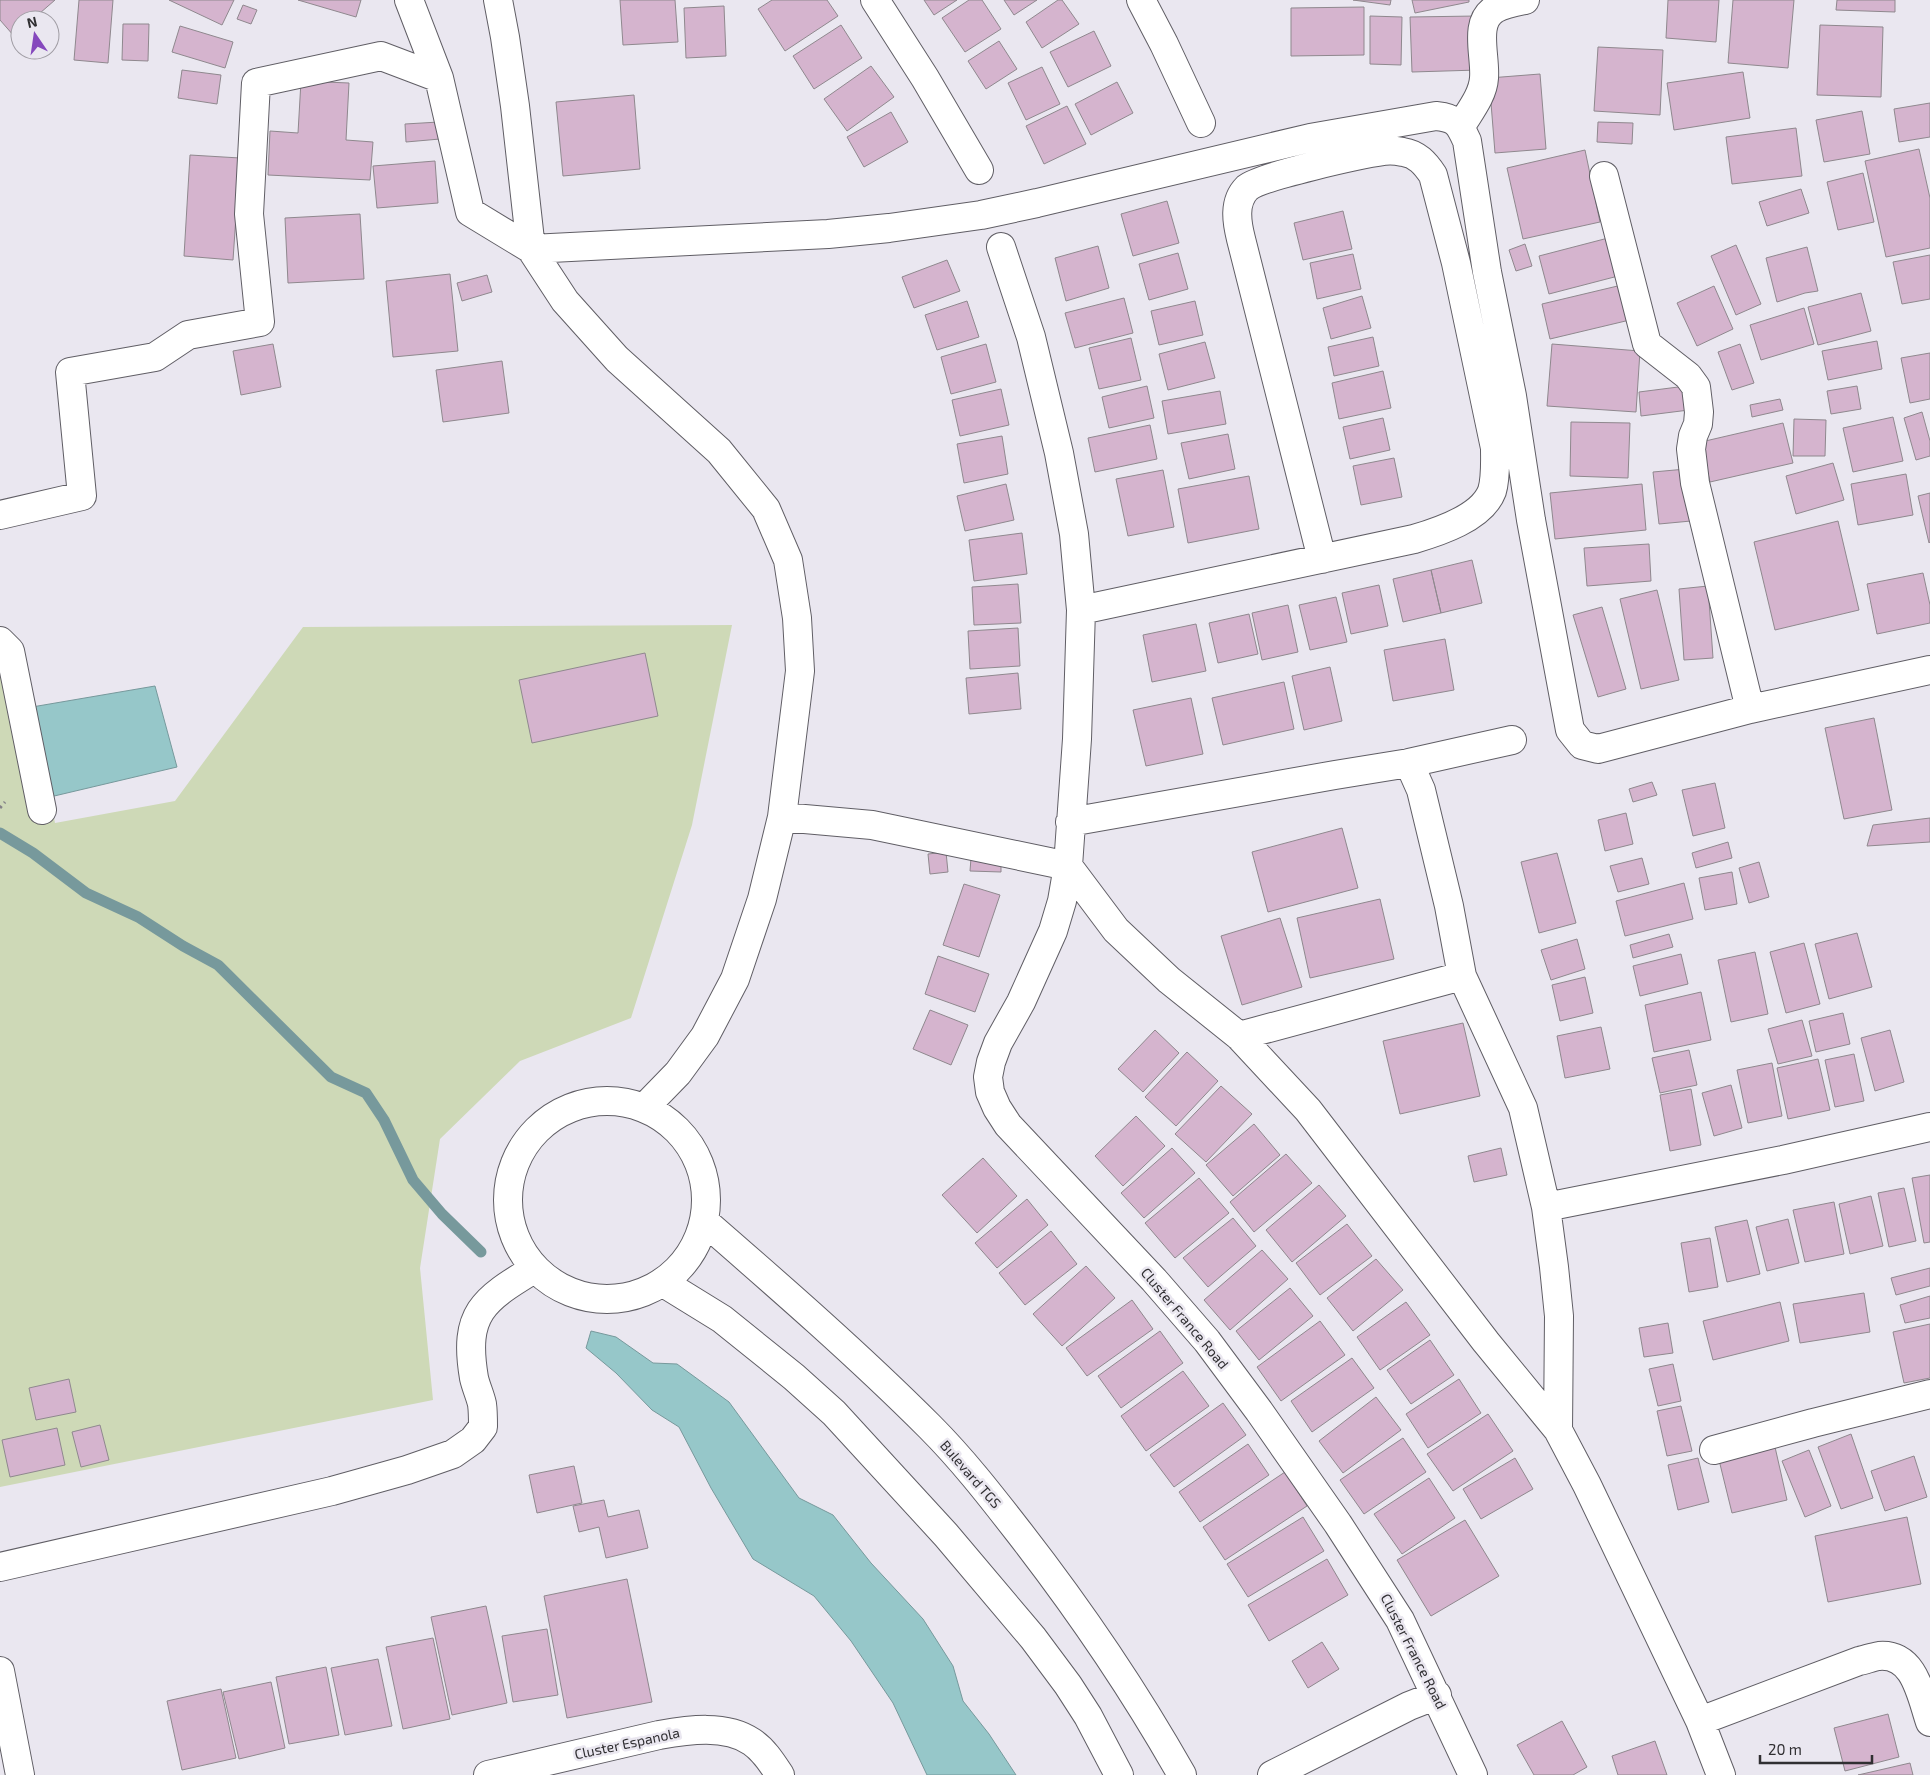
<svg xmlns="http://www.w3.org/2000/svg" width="1930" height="1775" font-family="'Exo 2',sans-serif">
<rect width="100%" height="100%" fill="#eae7f0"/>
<!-- green -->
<path fill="#ced9b7" d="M732 625 692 825 631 1018 520 1061 440 1139 420 1268 433 1400 0 1487V627L19 643 55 823 175 801 303 627Z"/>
<!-- water -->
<path fill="#96c7c9" stroke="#77999c" d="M155 686 177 767 50 797 32 707Z
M591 1331 616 1337 653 1363 677 1364 729 1402 799 1498 833 1515 871 1563 923 1619 953 1666 963 1701 989 1734 1016 1775H927L893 1703 851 1641 814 1596 753 1559 711 1488 679 1427 652 1410 616 1373 586 1348Z"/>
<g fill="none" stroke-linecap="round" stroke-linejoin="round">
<!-- stream -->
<path stroke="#77999c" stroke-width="11" d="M0 833 33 853 86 893 138 917 183 946 218 965 331 1077 366 1093 384 1120 413 1180 442 1214 481 1252"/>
</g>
<!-- building -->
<path fill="#d5b4ce" stroke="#8f888e" d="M0 0H55L32 20H20V31L14 36 0 20Z
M79 0H113L108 63 74 60Z
M169 0H234L222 25Z
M298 0H361L356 17Z
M620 0H675L678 42 623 45Z
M772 0H827L838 16 785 51 758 9Z
M924 0H957L934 15Z
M969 0H982L1001 29 965 52 942 18Z
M1004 0H1037L1014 15Z
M1058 0H1062L1079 24 1042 48 1026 22Z
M1353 0H1391L1390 5Z
M1412 0H1469V2L1415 13Z
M1668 0H1719L1716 42 1666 38Z
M1733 0H1794L1788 68 1728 63Z
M1837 0H1895V12L1836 10Z
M243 5 257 10 251 24 237 19Z
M724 6 726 56 686 58 684 8Z
M1364 7V55L1291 56V8Z
M1370 16 1402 17 1401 65 1370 64Z
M1476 16 1478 70 1412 72 1410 17Z
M123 24H149L148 61 122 60Z
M841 25 862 58 814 89 793 56Z
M1820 25 1883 27 1881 97 1817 95Z
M180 26 233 42 225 68 172 52Z
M1094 31 1111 66 1068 87 1050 52Z
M999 41 1017 69 986 89 968 61Z
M1598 47 1663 50 1660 115 1594 111Z
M871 66 894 97 847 131 824 99Z
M1042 67 1060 104 1026 120 1008 83Z
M182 70 221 75 217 104 178 98Z
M1743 72 1750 118 1674 130 1667 83Z
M1540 74 1546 149 1495 153 1489 78Z
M301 81 349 83 346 140 373 142 370 180 268 175 270 131 298 133Z
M1117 82 1133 113 1091 135 1075 104Z
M634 95 640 169 563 176 556 102Z
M1930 103V137L1899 142 1894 109Z
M1067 106 1086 144 1044 164 1026 126Z
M1862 111 1870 154 1824 162 1816 120Z
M891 112 908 142 864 167 847 137Z
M439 122 440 139 406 142 405 124Z
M1598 122 1633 123 1632 144 1597 142Z
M1796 128 1802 176 1732 184 1726 137Z
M1919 149 1930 198V248L1886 257 1865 161Z
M1585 150 1600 222 1523 239 1507 168Z
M190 155 240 158 233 260 184 256Z
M435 161 438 203 377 208 373 166Z
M1863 173 1874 222 1838 230 1827 182Z
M1801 189 1809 213 1767 226 1759 202Z
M1167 201 1179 243 1133 256 1121 214Z
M1343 211 1352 249 1303 260 1294 223Z
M360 214 364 279 288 283 285 218Z
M1612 237 1622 275 1549 294 1539 256Z
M1525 244 1532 266 1516 271 1509 250Z
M1736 245 1761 304 1736 315 1711 256Z
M1098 246 1109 288 1066 301 1055 258Z
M1807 247 1818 291 1805 293 1777 302 1766 258Z
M1178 253 1188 289 1149 300 1139 264Z
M1353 254 1361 289 1317 299 1310 263Z
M1930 255V299L1902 304 1893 262Z
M947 260 960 291 914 308 902 277Z
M450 274 458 351 393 357 386 281Z
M487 275 492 292 462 301 457 283Z
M1626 284 1634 319 1550 339 1542 304Z
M1714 286 1733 329 1697 346 1677 303Z
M1861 293 1871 331 1818 345 1808 307Z
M1362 296 1371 328 1331 339 1323 308Z
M1124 298 1133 333 1075 348 1065 313Z
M967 301 979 337 937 350 925 315Z
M1195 301 1203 335 1159 345 1151 311Z
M1804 308 1814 344 1761 360 1750 325Z
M1373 337 1379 366 1334 376 1328 347Z
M1131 338 1141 380 1099 389 1089 348Z
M1877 341 1882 369 1828 380 1822 351Z
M1205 342 1215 378 1168 390 1159 354Z
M273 344 281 387 241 395 233 351Z
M986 344 996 382 951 394 941 357Z
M1552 344 1640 351 1636 412 1547 406Z
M1740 344 1754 383 1732 390 1718 352Z
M1930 353V399L1910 403 1901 358Z
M502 361 509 413 443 422 436 370Z
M1383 371 1391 408 1339 419 1332 383Z
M1147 386 1154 418 1109 428 1102 397Z
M1686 386 1689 410 1641 416 1639 392Z
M1857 386 1861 409 1831 414 1827 391Z
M1001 389 1009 425 960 436 952 400Z
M1220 391 1226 424 1168 434 1162 401Z
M1780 399 1783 410 1752 417 1750 405Z
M1922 412 1930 441V456L1916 460 1904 418Z
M1893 417 1903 461 1853 472 1843 428Z
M1383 418 1390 450 1350 459 1343 427Z
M1794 419 1826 420 1825 456H1793Z
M1571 422 1630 423 1628 478 1570 476Z
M1783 423 1793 463 1710 482 1701 442Z
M1150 425 1157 459 1095 472 1088 438Z
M1228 434 1235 469 1189 479 1181 443Z
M1002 436 1008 474 964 483 957 444Z
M1394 458 1402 497 1361 505 1353 466Z
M1833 463 1844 500 1796 514 1786 476Z
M1686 469 1691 521 1659 524 1653 472Z
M1163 470 1174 527 1128 536 1116 479Z
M1906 474 1913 515 1858 525 1851 484Z
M1249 476 1259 529 1188 543 1178 489Z
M1006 484 1014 520 965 531 957 496Z
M1642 484 1646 530 1555 539 1550 493Z
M1930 493V542L1929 543 1918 496Z
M1838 521 1859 610 1775 630 1754 542Z
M1022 533 1027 574 974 581 969 540Z
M1649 544 1651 581 1587 586 1584 548Z
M1472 560 1482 603 1441 613 1431 570Z
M1431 570 1441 613 1403 622 1393 579Z
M1923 573 1930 605V623L1877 634 1867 584Z
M1018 584 1021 623 974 625 972 587Z
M1379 585 1388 626 1351 634 1342 593Z
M1708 586 1713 658 1684 660 1679 589Z
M1657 590 1679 680 1641 689 1620 599Z
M1336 597 1347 642 1310 650 1299 605Z
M1288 605 1298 652 1262 660 1252 613Z
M1602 607 1626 689 1598 697 1573 615Z
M1249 614 1258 654 1218 663 1209 623Z
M1196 624 1206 671 1152 682 1143 635Z
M1018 628 1020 666 970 669 968 631Z
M1445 639 1454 690 1393 701 1384 650Z
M645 653 658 716 532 743 519 680Z
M1330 667 1342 721 1304 730 1292 676Z
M1018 673 1021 709 969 714 966 678Z
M1284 682 1294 729 1223 745 1212 698Z
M1191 698 1203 754 1146 766 1133 710Z
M1874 718 1892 810 1844 819 1825 728Z
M1652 782 1657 795 1633 802 1629 789Z
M1715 783 1725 828 1693 836 1682 790Z
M1626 813 1633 844 1605 851 1598 820Z
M1930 818V842L1867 846 1873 825Z
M1342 828 1358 888 1268 912 1252 852Z
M1728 842 1732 858 1696 868 1692 853Z
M946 852 948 872 930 874 928 854Z
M1557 853 1576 923 1539 933 1521 862Z
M971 858 1001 860V872L970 871Z
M1642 858 1649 884 1618 892 1610 866Z
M1759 862 1769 897 1749 903 1739 868Z
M1732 872 1737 904 1705 910 1699 878Z
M1684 883 1693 919 1625 936 1616 901Z
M964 884 1000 895 979 957 943 945Z
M1380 899 1394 959 1310 978 1297 918Z
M1280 918 1302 987 1242 1005 1221 936Z
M1857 933 1872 987 1829 999 1815 944Z
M1669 934 1673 947 1633 958 1630 945Z
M1577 939 1585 969 1551 980 1541 950Z
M1804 943 1820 1004 1786 1013 1770 952Z
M1755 952 1768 1014 1731 1022 1718 960Z
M1681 954 1688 984 1640 996 1633 966Z
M938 956 989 974 975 1012 925 994Z
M1585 977 1593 1013 1560 1021 1552 985Z
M1701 992 1711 1040 1654 1052 1645 1005Z
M930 1010 968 1025 951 1065 913 1049Z
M1843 1013 1850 1044 1816 1052 1809 1021Z
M1802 1020 1812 1056 1778 1064 1768 1029Z
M1463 1023 1480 1096 1400 1114 1383 1041Z
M1601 1027 1610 1069 1565 1078 1557 1036Z
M1155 1030 1179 1053 1143 1092 1118 1069Z
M1890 1030 1904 1082 1875 1091 1861 1038Z
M1689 1050 1697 1085 1660 1093 1652 1058Z
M1187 1052 1218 1081 1176 1126 1145 1097Z
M1854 1054 1864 1101 1835 1107 1825 1060Z
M1818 1059 1830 1110 1788 1119 1777 1068Z
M1772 1063 1782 1116 1748 1123 1737 1070Z
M1731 1085 1742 1128 1714 1136 1702 1093Z
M1221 1086 1252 1114 1206 1162 1175 1134Z
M1691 1089 1701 1145 1670 1151 1660 1095Z
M1136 1116 1165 1146 1123 1186 1095 1156Z
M1254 1124 1280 1155 1233 1196 1206 1165Z
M1172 1148 1195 1173 1144 1218 1121 1193Z
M1501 1148 1507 1175 1474 1182 1468 1156Z
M1286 1154 1312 1183 1254 1232 1230 1202Z
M983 1158 1017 1196 977 1233 942 1195Z
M1930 1175V1242L1924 1243 1912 1178Z
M1199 1178 1229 1213 1175 1258 1145 1223Z
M1319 1185 1346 1216 1292 1262 1266 1230Z
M1904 1188 1916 1241 1889 1247 1878 1193Z
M1871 1196 1883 1246 1850 1254 1839 1204Z
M1027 1199 1048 1225 997 1268 975 1243Z
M1834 1202 1844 1254 1805 1262 1793 1210Z
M1233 1218 1256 1246 1208 1287 1183 1258Z
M1788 1219 1799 1263 1767 1271 1756 1227Z
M1747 1220 1760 1274 1727 1282 1715 1227Z
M1347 1224 1372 1256 1320 1295 1296 1263Z
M1051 1231 1077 1264 1025 1305 999 1273Z
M1710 1238 1718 1287 1689 1292 1681 1243Z
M1262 1250 1288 1279 1230 1330 1204 1300Z
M1376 1259 1403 1290 1353 1331 1327 1298Z
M1086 1266 1115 1298 1062 1346 1033 1314Z
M1930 1268V1286L1896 1295 1891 1278Z
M1290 1288 1313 1316 1259 1360 1236 1331Z
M1864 1293 1870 1332 1800 1343 1793 1304Z
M1930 1296V1318L1905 1323 1900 1305Z
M1132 1300 1153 1329 1087 1376 1066 1348Z
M1406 1302 1430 1335 1380 1370 1357 1337Z
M1780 1302 1789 1341 1713 1360 1703 1321Z
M1320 1321 1345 1355 1281 1401 1257 1367Z
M1668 1323 1673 1353 1644 1357 1639 1328Z
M1930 1324V1378L1904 1383 1893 1332Z
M1160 1331 1183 1363 1121 1408 1098 1376Z
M1430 1340 1454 1375 1411 1404 1387 1370Z
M1352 1358 1374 1388 1312 1432 1291 1401Z
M1673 1364 1681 1401 1658 1406 1649 1369Z
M1183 1371 1209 1406 1146 1451 1121 1416Z
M69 1379 76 1412 36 1420 29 1388Z
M1459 1379 1481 1413 1428 1448 1406 1414Z
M1376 1397 1401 1430 1343 1473 1319 1441Z
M1223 1403 1246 1435 1174 1487 1150 1455Z
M1681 1406 1692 1451 1667 1456 1657 1411Z
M1488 1414 1513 1451 1453 1491 1427 1454Z
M100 1425 109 1460 81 1467 72 1432Z
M57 1428 65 1465 10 1477 2 1440Z
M1851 1434 1873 1498 1841 1509 1818 1447Z
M1403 1438 1426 1472 1364 1514 1340 1480Z
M1248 1444 1269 1475 1200 1522 1179 1492Z
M1775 1447 1787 1500 1732 1513 1719 1460Z
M1809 1450 1831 1506 1805 1517 1782 1461Z
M1914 1456 1927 1497 1885 1511 1871 1471Z
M1515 1458 1533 1489 1481 1519 1463 1489Z
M1698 1458 1709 1502 1678 1510 1668 1465Z
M574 1466 582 1503 537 1513 529 1475Z
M1285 1472 1307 1506 1225 1560 1203 1527Z
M1429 1478 1455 1518 1402 1554 1374 1514Z
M604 1500 608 1517 639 1510 648 1548 606 1558 599 1527 579 1532 573 1506Z
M1303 1517 1324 1551 1248 1597 1227 1564Z
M1907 1517 1921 1584 1828 1602 1815 1536Z
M1465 1520 1499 1576 1431 1616 1397 1560Z
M1327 1559 1348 1595 1269 1641 1248 1605Z
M627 1579 652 1702 567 1718 544 1596Z
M486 1606 507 1703 452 1715 431 1617Z
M547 1629 558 1695 513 1702 502 1636Z
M433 1638 450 1719 403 1729 386 1647Z
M1322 1642 1339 1669 1308 1688 1292 1661Z
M378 1659 392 1726 345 1735 331 1668Z
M326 1667 339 1735 289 1744 276 1677Z
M271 1682 285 1748 239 1759 223 1692Z
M221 1689 236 1758 182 1770 167 1701Z
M1888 1714 1899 1757 1845 1771 1834 1728Z
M1562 1721 1587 1767 1573 1775H1534L1517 1745Z
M1655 1741 1667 1775H1618L1612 1756Z
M1910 1763 1913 1775H1858Z"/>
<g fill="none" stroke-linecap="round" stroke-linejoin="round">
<defs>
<path id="street" d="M409 0 439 78
M498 0 505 37 515 106 531 249 565 301 617 359 719 451 766 509 788 560 797 618 800 671 782 817 762 899 735 979 705 1036 678 1073 644 1108
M875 0 925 78 979 170
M1141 0 1164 44 1201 123
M1461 126C1470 111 1483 95 1484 78 1486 56 1473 22 1495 9 1504 4 1515 2 1525 0
M1604 176 1647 344 1688 376 1696 387 1699 412 1698 424 1693 436 1691 449 1695 483 1750 709
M1001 247 1031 337 1059 453 1074 534 1081 610 1077 739 1068 866 1062 901 1053 931 1021 1002 998 1043 991 1062 988 1077 990 1092 997 1108 1008 1125 1154 1280 1207 1341 1259 1411 1338 1524 1400 1620 1473 1775
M0 515 82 496 70 372 155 357 188 335 260 322 249 214 256 83 381 56 439 78 470 212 531 249 828 234 889 228 981 215 1037 203 1310 138 1436 116C1456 118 1459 123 1467 141L1487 272 1512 396 1531 520 1570 730 1582 745 1598 749 1750 709 1930 670
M1081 610 1414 539C1438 532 1482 518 1492 491 1496 478 1495 462 1495 448L1456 263 1433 175C1425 163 1417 154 1403 152 1398 151 1390 150 1384 151 1362 154 1261 176 1247 188 1233 202 1237 223 1241 239L1322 559
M0 641 10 651 42 810
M1409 763 1512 740
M782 817 872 825 1068 866 1116 930 1169 980 1239 1036 1308 1110 1486 1342 1558 1430 1587 1485 1700 1721 1721 1775
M1070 822 1335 775 1409 763 1421 790 1449 906 1462 976 1523 1108 1546 1207 1554 1267 1559 1316 1558 1430
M1239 1036 1462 976
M508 1200a99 99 0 1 1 198 0a99 99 0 1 1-198 0Z
M1546 1207 1783 1160 1930 1127
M704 1221C781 1288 858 1355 930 1427 962 1459 990 1495 1018 1531 1078 1608 1134 1690 1182 1775
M662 1282 722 1319 794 1377 834 1413 946 1535 1033 1638 1068 1685 1088 1716 1119 1775
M1714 1450 1813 1423 1930 1394
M0 1567 332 1491 407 1470 453 1454 473 1440 483 1427C483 1420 483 1411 482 1404 480 1395 476 1387 474 1378 463 1313 483 1300 534 1269
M0 1671 20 1775
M1700 1721 1859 1661C1865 1660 1872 1657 1879 1656 1915 1653 1921 1696 1930 1722
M488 1775 659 1735C688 1730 726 1724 752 1742 764 1750 772 1763 780 1775
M1272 1775 1409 1706 1437 1695"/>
</defs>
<!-- street casing -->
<use href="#street" stroke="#605e65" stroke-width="30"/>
<!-- path -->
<path stroke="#848288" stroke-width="3" stroke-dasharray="2.5 4" stroke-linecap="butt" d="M0 808 5 802"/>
<!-- street -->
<use href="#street" stroke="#fff" stroke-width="28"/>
</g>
<g text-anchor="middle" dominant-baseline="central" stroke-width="5" stroke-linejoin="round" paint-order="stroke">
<!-- street labels -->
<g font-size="14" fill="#302f32" stroke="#eae7f0">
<text transform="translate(1185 1318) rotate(50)">Cluster France Road</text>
<text transform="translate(971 1474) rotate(49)">Bulevard TGS</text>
<text transform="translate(1414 1651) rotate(63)">Cluster France Road</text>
<text transform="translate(627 1743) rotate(-12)">Cluster Espanola</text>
</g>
</g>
<!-- north arrow -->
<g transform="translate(35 35) rotate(347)"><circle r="24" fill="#eae7f0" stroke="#a09da4"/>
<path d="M0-4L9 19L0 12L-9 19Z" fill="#8548bd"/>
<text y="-8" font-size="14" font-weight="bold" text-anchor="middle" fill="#302f32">N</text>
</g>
<!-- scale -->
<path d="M1760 1755v8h112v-8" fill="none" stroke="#302f32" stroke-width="2.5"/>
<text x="1768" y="1755" font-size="15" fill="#302f32" stroke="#eae7f0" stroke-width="4" paint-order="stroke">20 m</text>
</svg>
